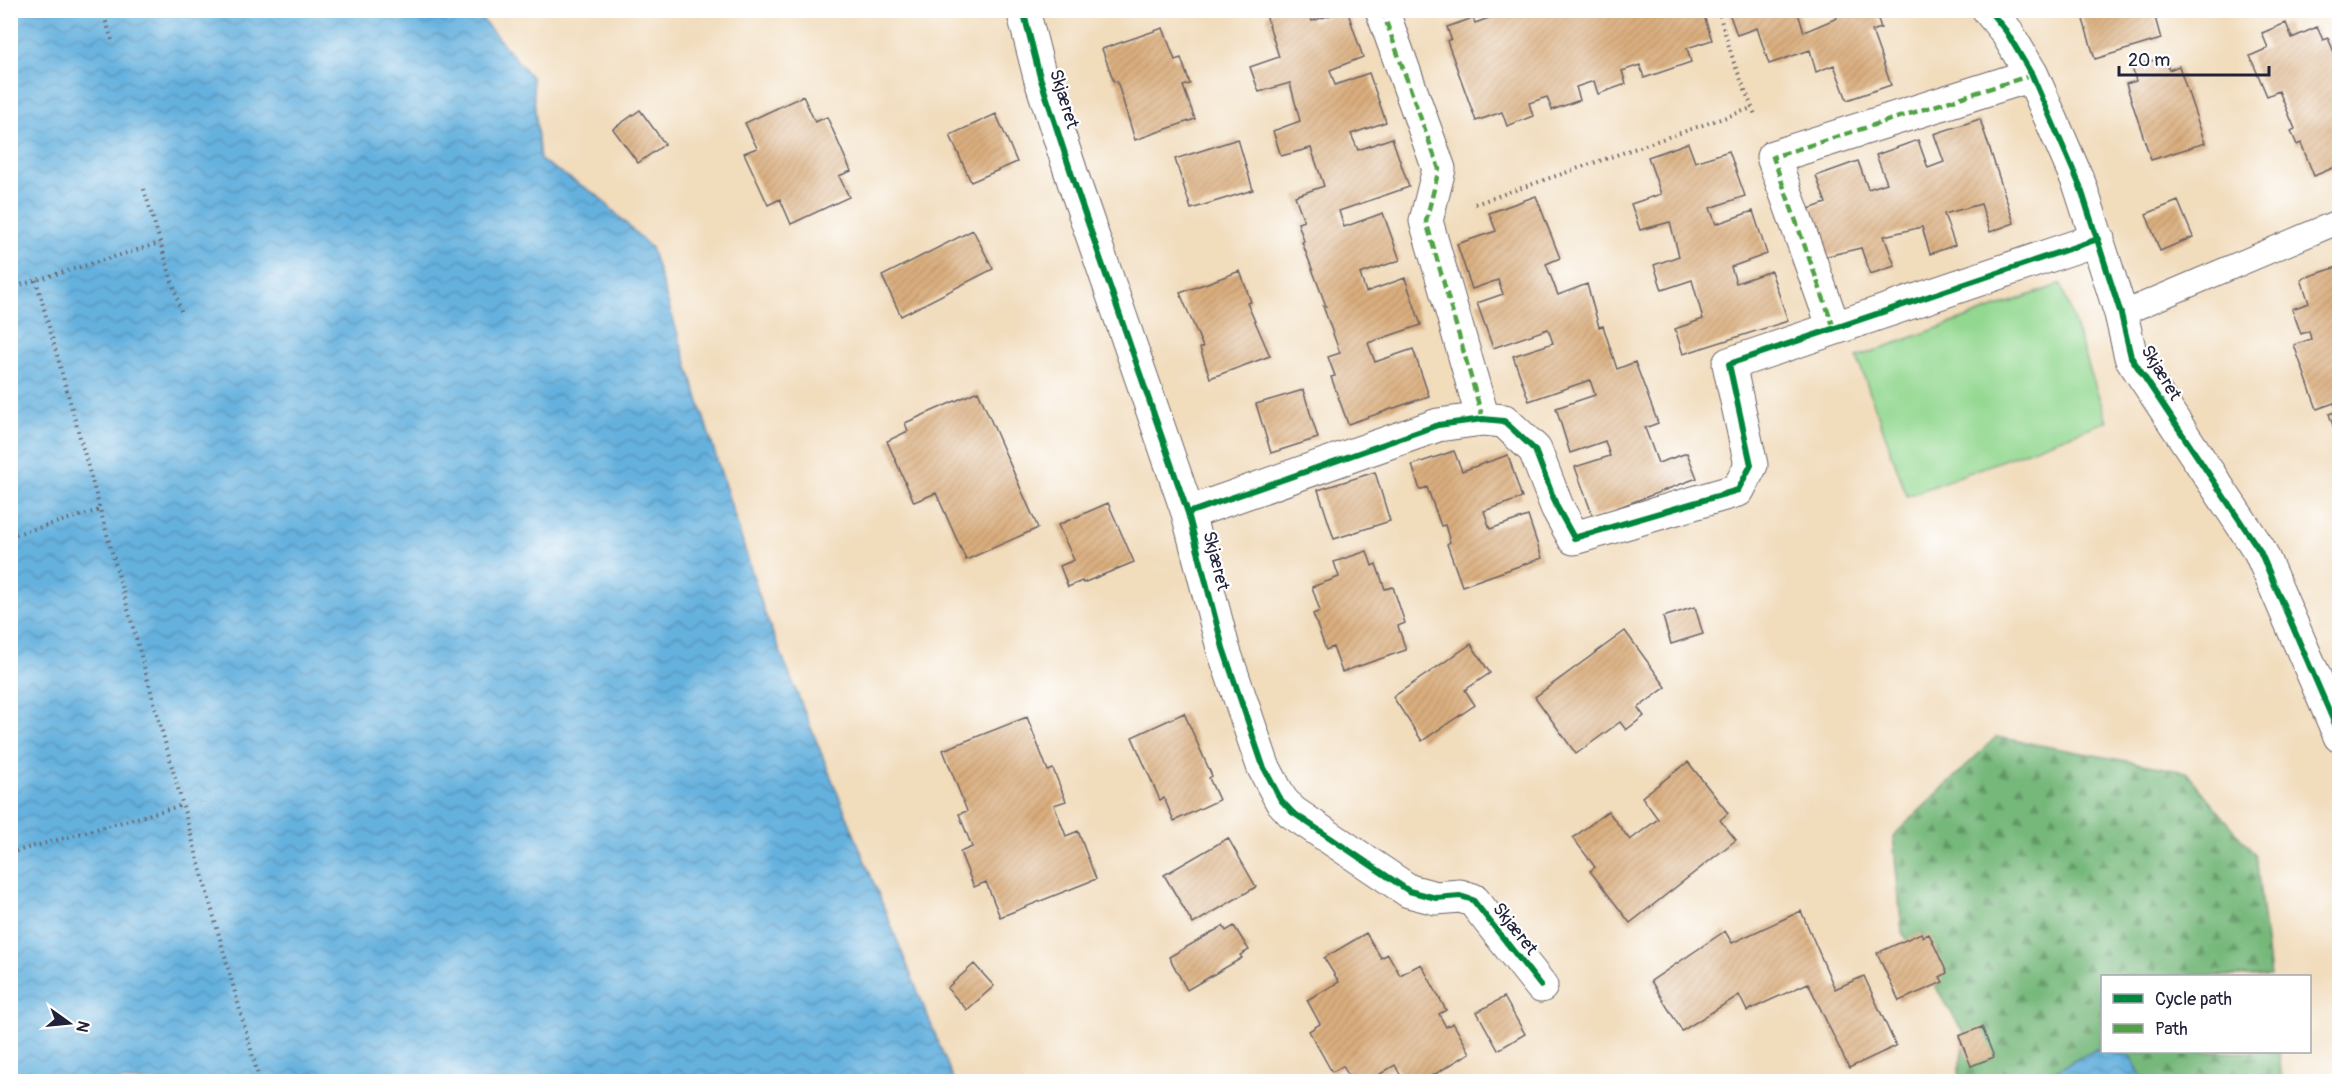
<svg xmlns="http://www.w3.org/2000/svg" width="2350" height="1092" font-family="Pangolin,sans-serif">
<defs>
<pattern id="forest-firs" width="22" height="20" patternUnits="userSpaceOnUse" patternTransform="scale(1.5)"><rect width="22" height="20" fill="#76b87a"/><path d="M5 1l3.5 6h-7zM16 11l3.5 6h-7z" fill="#609565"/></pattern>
<pattern id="water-waves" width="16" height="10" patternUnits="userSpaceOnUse" patternTransform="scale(1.5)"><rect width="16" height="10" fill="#65b1de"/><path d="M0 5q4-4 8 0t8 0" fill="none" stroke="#5390b5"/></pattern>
<pattern id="building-hatch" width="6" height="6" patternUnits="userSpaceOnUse" patternTransform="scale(1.5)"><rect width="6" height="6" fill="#daae7e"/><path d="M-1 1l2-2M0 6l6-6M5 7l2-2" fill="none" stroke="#bb956e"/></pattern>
</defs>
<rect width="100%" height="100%" fill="#fff"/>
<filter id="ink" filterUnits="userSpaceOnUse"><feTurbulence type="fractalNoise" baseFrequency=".0167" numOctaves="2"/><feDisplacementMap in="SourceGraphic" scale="12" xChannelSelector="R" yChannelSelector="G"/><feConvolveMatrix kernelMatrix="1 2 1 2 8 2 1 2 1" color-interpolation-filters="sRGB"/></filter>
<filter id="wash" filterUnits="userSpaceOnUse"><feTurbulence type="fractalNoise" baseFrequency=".008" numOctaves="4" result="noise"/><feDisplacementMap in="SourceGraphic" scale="24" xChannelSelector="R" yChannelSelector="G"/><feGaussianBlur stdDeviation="1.35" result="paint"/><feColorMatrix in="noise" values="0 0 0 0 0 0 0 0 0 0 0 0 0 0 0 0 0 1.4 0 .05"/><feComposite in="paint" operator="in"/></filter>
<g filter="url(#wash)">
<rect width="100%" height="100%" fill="#f1dcbc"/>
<!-- forest -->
<path fill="url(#forest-firs)" stroke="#4c6d5a" stroke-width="1.5" d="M1996 737 2186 772 2256 856 2270 976H2102V1051L2096 1049 2043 1077 2041 1081H1957L1965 1035 1902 932 1893 836Z
M2108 1052H2279L2282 1081H2144L2130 1056Z"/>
<!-- pitch -->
<path fill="#93d890" stroke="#5a7d66" stroke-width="1.5" d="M2061 284 2107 421 1907 496 1857 357Z"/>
<!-- water -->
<path fill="url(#water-waves)" stroke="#446a8c" stroke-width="1.5" d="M10 11H475L532 78 540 160 597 195 651 248 765 614 954 1081H11Z
M2097 1049 2130 1056 2144 1081H2041L2043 1077Z"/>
<g id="blocks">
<!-- building -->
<path fill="url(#building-hatch)" d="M1278 10H1308L1312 21 1347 10 1363 57 1330 70 1335 85 1369 73 1386 122 1351 134 1358 150 1392 138 1409 187 1339 211 1344 227 1383 213 1400 260 1360 274 1366 292 1405 278 1421 325 1368 343 1375 362 1413 349 1429 396 1348 424 1331 377 1335 376 1328 357 1340 353 1323 306H1326L1302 242 1304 241 1298 223 1304 221 1295 196 1324 186 1311 148 1281 156 1273 131 1300 121 1290 83 1259 92 1250 67 1279 57 1266 15Z
M1511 10H1702L1712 40 1687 48 1691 62 1644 78 1640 65 1622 71 1626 84 1598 94 1594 81 1576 87 1580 100 1552 110 1547 97 1529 103 1533 116 1507 126 1502 112 1476 121 1447 41 1451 39 1447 27 1473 18 1475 23Z
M1728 10H1797L1804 32 1837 18 1835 10H1875L1881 28 1872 31 1891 85 1847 100 1834 65 1816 72 1810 50 1769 64 1757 28 1737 35Z
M2088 10H2153L2161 39 2095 59 2081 13Z
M2286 23 2292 38 2317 27 2323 40 2328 38 2340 66V165L2314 176 2301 143 2297 145 2291 131 2295 129 2279 91 2267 96 2250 56 2268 48 2262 33Z
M1163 28 1175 60 1181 58 1190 84 1183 86 1195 119 1135 140 1117 81 1114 82 1102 49Z
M2164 57 2169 70 2179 66 2205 143 2151 160 2126 84 2136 81 2132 67Z
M803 96 815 122 827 117 851 171 839 176 849 197 791 224 780 199 768 205 744 153 757 148 745 123Z
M640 110 665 144 638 163 613 129Z
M996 114 1017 162 971 182 950 135Z
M1980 119 2014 223 1990 232 1981 204 1944 214 1955 245 1930 254 1922 227 1884 236 1895 266 1870 274 1861 248 1823 257 1806 210 1826 203 1816 176 1858 161 1868 189 1887 183 1876 155 1918 140 1928 168 1944 162 1934 134Z
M1238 139 1253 190 1191 209 1175 159Z
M1688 143 1695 162 1729 151 1745 196 1710 208 1716 224 1753 211 1767 254 1731 267 1736 283 1771 271 1788 321 1683 354 1675 329 1703 319 1692 280 1662 290 1654 265 1679 256 1670 222 1640 230 1631 204 1661 194 1648 157Z
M1536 196 1560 258 1546 264 1558 295 1587 284 1599 327 1603 326 1617 369 1635 362 1658 423 1645 428 1658 463 1687 453 1697 478 1593 517 1575 467 1610 456 1605 441 1570 453 1556 408 1595 395 1590 380 1529 401 1513 356 1553 343 1548 329 1493 348 1477 303 1503 294 1498 280 1472 289 1457 244 1496 231 1489 213Z
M2178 201 2193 237 2160 251 2146 214Z
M973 230 993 269 901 316 882 276Z
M2340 266V442L2339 443 2329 414 2337 411 2334 403 2317 409 2294 345 2311 339 2309 331 2301 334 2292 309 2309 303 2301 279Z
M1240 271 1251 302 1247 303 1270 356 1210 378 1200 348 1203 347 1180 293Z
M1303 390 1318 438 1271 453 1256 404Z
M978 391 1038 528 966 560 936 493 914 502 887 441 908 431 905 423Z
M1454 451 1462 471 1508 455 1522 498 1484 511 1490 529 1528 516 1542 558 1462 586 1447 544 1450 542 1445 525 1441 526 1427 487 1420 490 1412 465Z
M1375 472 1390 521 1334 539 1318 490Z
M1108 503 1134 562 1083 583 1082 581 1068 587 1060 566 1074 560 1058 525Z
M1367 551 1372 566 1376 564 1385 589 1393 587 1405 623 1398 626 1406 650 1342 672 1333 647 1326 650 1313 614 1320 611 1312 587 1339 577 1334 562Z
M1695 607 1703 634 1671 644 1663 617Z
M1625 631 1666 687 1638 708 1644 716 1626 730 1620 722 1576 754 1535 697Z
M1471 644 1490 673 1465 690 1475 705 1422 741 1393 697Z
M1184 713 1212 776 1209 778 1219 800 1174 821 1164 798 1160 800 1132 737Z
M1027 717 1048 771 1053 769 1066 801 1054 805 1066 836 1078 831 1096 879 1000 917 986 882 974 887 960 852 972 847 959 814 967 811 943 750Z
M1688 762 1728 813 1720 820 1736 840 1630 923 1590 871 1595 867 1573 838 1608 811 1630 840 1658 819 1642 797Z
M1228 838 1256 887 1193 924 1164 875Z
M1801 911 1835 989 1864 976 1896 1046 1849 1068 1808 983 1747 1011 1739 995 1682 1031 1651 981 1725 931 1732 943Z
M1223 926 1226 931 1234 926 1249 950 1240 955 1242 958 1187 990 1169 957Z
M1366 933 1381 958 1388 954 1400 975 1421 964 1446 1010 1439 1014 1446 1027 1453 1023 1470 1053 1422 1082H1404L1395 1065 1367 1082H1352L1343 1066 1332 1072 1309 1031 1320 1024 1307 1000 1339 982 1324 958Z
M1921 933 1923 937 1929 934 1947 973 1940 977 1943 982 1899 1001 1877 953Z
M974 964 994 986 967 1010 947 988Z
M1504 997 1525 1034 1498 1050 1477 1012Z
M1982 1027 1994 1057 1971 1066 1959 1036Z"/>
</g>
</g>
<g filter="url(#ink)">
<use href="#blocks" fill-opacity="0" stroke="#6a6368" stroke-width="1.5"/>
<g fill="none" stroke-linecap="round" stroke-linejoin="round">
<defs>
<path id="lane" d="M2121 314 2340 221"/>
<path id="street" d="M1023 10 1040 77 1076 188 1188 513 1223 648 1263 766 1281 800 1292 812 1409 891 1436 898 1460 896 1473 900 1541 986
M1382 10 1439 169 1426 221 1483 419
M1989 10 2006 31 2032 75 2080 186 2121 314 2131 357 2260 551 2340 736
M1834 328 1773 157 2032 75
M1188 513 1438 425 1483 419 1504 421 1535 450 1557 507 1574 538 1738 490 1751 465 1729 364 2098 239"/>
</defs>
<!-- lane casing -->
<use href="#lane" stroke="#6a6368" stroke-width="26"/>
<!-- street casing -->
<use href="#street" stroke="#6a6368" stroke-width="35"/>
<!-- path -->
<path stroke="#6a6368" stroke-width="4" stroke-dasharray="1.5 4.5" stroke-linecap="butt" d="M102 10 112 40
M1718 10 1734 63 1756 117
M144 189 181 311
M1475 204 1752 108
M36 280 260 1082
M10 288 160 243
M10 536 100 510
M10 853 183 805"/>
<!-- lane -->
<use href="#lane" stroke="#fff" stroke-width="24"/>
<!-- street -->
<use href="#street" stroke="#fff" stroke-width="33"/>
<!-- quiet -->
<path stroke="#50a245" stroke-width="4.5" stroke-dasharray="9 4.5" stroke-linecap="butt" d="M1382 10 1439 169 1426 221 1483 419
M1834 328 1773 157 2032 75"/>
<defs>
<path id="cycleway" d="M1023 10 1040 77 1076 188 1188 513 1223 648 1263 766 1281 800 1292 812 1409 891 1436 898 1460 896 1473 900 1541 986
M1989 10 2006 31 2032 75 2080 186 2121 314 2131 357 2260 551 2340 736
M1188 513 1438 425 1483 419 1504 421 1535 450 1557 507 1574 538 1738 490 1751 465 1729 364 2098 239"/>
</defs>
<!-- cycleway casing -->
<use href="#cycleway" stroke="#fff" stroke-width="10"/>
<!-- cycleway -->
<use href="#cycleway" stroke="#00873e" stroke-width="6"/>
</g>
</g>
<g text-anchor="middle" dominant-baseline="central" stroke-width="4.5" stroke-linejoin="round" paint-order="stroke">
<!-- street labels -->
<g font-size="18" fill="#22223b" stroke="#fff">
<text transform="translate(1064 99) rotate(73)">Skjæret</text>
<text transform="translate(2161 373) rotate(59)">Skjæret</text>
<text transform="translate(1216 561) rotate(76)">Skjæret</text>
<text transform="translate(1515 929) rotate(52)">Skjæret</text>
</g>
</g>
<!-- margin -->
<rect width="2350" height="1092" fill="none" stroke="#fff" stroke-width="36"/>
<!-- legend -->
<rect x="2101" y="975" width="210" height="78" fill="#ffffff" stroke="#a7a7b1" stroke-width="1.5"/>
<rect x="2113" y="994" width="30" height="9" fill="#00873e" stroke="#a7a7b1" stroke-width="1.5"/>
<text x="2155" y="1005" font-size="18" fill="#22223b">Cycle path</text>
<rect x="2113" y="1024" width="30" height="9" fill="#50a245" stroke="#a7a7b1" stroke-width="1.5"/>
<text x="2155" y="1035" font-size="18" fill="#22223b">Path</text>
<!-- north arrow -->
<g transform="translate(69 1023) rotate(105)" stroke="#ffffff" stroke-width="4.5" paint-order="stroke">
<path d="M0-4.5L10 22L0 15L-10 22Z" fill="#22223b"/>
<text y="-9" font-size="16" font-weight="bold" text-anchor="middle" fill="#22223b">N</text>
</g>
<!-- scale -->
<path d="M2119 66v9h150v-9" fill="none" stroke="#22223b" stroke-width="3"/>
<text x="2128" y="66" font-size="18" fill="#22223b" stroke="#ffffff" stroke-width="4.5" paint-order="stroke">20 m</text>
</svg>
